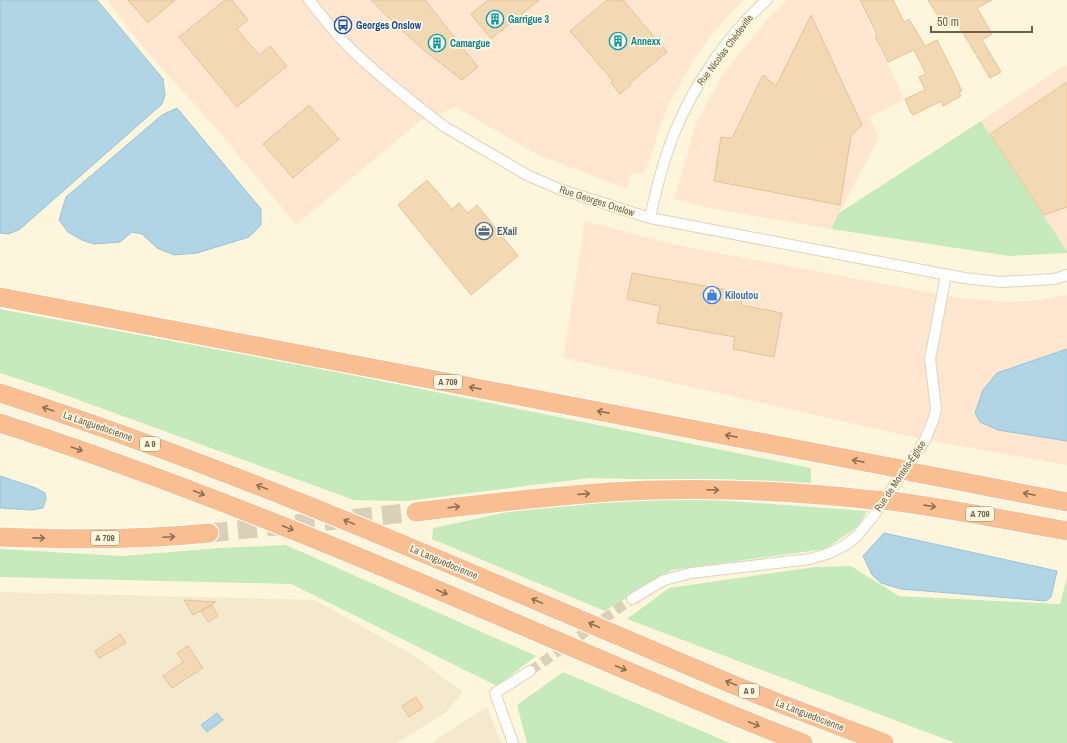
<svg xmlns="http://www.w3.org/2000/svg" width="1067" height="743" font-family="'Archivo Narrow',sans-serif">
<rect width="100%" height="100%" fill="#fdf6dd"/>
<!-- residential -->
<path fill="#f4e9cc" d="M0 592 315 600 413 655 463 692 446 712 397 743H0Z
M487 707 501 743H431Z"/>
<!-- commercial -->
<path fill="#fee6d0" d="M107 0H743L714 32 694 59 667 108 644 175 632 172 627 189 536 154 456 107 420 121 296 225 221 134 143 47Z
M788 0H858L904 99 869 118 879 137 831 229 714 209 674 199 697 121 722 75 770 16Z
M1067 64V251L981 121Z
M585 221 677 245 959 298 1013 302 1040 300 1067 295V465L925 440 563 358 579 259Z"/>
<!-- green -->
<path fill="#c7eabc" d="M981 121 1067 251V253L1009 256 831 229 839 213Z
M0 309 332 371 811 468V483L590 478 408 501 354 500 43 387 0 373Z
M632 500H717L867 511 859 526 825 549 672 570 605 611 432 539 433 528 517 510Z
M286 545 536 656 497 686 291 584 0 577V549L122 556 219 548Z
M851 566 899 596 1060 604 1067 577V743H955L627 619 669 588 815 567Z
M563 672 730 743H527L517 705Z"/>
<!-- water -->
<path fill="#b2d5e6" stroke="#98c3d8" d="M0 0H97L163 79 165 95 162 104 19 230 8 234 0 233Z
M177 108 261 209V225L249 237 197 253 174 255 157 248 142 234 132 232 120 242 94 244 82 240 68 232 59 220 66 197 162 115Z
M1067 349V441L998 430 980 422 975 413 983 390 997 373Z
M0 476 36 488 45 493 46 499 43 508 32 510 0 508Z
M884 533 1057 571 1051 597 1046 601 901 589 881 583 872 575 863 556Z
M217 713 223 720 207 732 201 725Z"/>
<!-- building -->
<path fill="#f3d8b4" stroke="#e6c294" d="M128 0H175L148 23Z
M225 0H232L248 20 237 29 259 55 270 46 287 66 237 107 179 37Z
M371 0H425L478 67 462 80 421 48 395 24Z
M488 0H539L491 39 471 14Z
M607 0H623L667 52 630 83 631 85 620 94 611 83 613 81 570 31Z
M860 0H893L904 22 909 19 925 46 937 40 951 68 962 91 959 92 961 96 943 106 941 101 913 115 912 113H911L905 99 925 90 919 77 926 74 914 50 888 62 875 36 877 35Z
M928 0H992L977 8 992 34 982 40 1001 72 990 78 956 21 945 27Z
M811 15 862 125 851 136 840 205 714 181 721 137 732 138 763 75 776 86Z
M1067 82V207L1044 215 990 134Z
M309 105 339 139 293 178 263 144Z
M427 180 452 209 459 203 468 213 477 205 518 256 471 295 398 205Z
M632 273 744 293 741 305 782 313 774 357 733 349 735 337 657 323 660 306 627 299Z
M184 600 216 602 193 615Z
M212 605 218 616 208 622 201 611Z
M120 634 126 643 99 658 95 651Z
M188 646 203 668 172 688 163 676 183 662 177 653Z
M416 697 423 708 409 717 402 706Z"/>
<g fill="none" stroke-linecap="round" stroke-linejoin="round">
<!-- street-tunnel -->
<path stroke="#dad0b7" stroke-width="10" stroke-dasharray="10 5" stroke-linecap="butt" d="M530 671 632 599"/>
<!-- highway-tunnel -->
<path stroke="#dad0b7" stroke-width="19" stroke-dasharray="19 10" stroke-linecap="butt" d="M209 533 416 512"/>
<defs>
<path id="street" d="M309 0C323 17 337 36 353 51 382 79 413 103 445 127L527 175 559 189 650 218 964 278 1001 282 1054 279 1067 275
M650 218C656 190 663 161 674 134 693 86 728 34 767 0
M632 599 664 580 691 573 810 559 830 553 847 544 857 536 872 518 925 440 934 418 936 408 930 359 946 275
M513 743 495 693 530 671"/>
<path id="highway" d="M0 297C299 355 598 410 896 468
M0 393C249 473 488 581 729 683L784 705 884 743
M0 423C186 483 366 559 546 636 631 672 716 710 803 743
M912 472 1067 502
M892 501C951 509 1009 520 1067 531
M416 512C480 504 544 497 609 492 697 487 786 490 873 500
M0 537C70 540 140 540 209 533"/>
</defs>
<!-- street casing -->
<use href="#street" stroke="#e0d3ba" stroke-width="12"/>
<!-- highway casing -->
<use href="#highway" stroke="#fff" stroke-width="21"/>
<!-- street -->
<use href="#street" stroke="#fff" stroke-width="10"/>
<!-- highway -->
<use href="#highway" stroke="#f9bf92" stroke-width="19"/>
<defs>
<path id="highway-bridge" d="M896 468 912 472
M873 500 892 501"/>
</defs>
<!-- highway-bridge casing -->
<use href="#highway-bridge" stroke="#fff" stroke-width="21" stroke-linecap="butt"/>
<!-- highway-bridge -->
<use href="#highway-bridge" stroke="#f9bf92" stroke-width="19"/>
</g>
<!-- one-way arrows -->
<defs><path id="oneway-shaft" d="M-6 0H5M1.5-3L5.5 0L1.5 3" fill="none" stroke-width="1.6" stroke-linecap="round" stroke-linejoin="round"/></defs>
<g stroke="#8d7155">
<use href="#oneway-shaft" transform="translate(475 388) rotate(-169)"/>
<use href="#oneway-shaft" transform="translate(48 409) rotate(-161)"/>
<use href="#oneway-shaft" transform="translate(603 412) rotate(-169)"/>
<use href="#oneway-shaft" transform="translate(731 436) rotate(-169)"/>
<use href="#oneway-shaft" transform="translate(77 449) rotate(19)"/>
<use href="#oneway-shaft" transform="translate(858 461) rotate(-169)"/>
<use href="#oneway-shaft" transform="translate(262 487) rotate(-159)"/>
<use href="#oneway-shaft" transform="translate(713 490) rotate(2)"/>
<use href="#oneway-shaft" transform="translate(199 493) rotate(21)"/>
<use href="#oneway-shaft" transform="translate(584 494) rotate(-4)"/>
<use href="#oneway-shaft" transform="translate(1029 494) rotate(-169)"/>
<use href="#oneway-shaft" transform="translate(930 506) rotate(8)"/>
<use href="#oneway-shaft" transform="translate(454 507) rotate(-7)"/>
<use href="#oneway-shaft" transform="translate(349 522) rotate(-158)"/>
<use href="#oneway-shaft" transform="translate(288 528) rotate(22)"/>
<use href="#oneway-shaft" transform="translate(169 537) rotate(-3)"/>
<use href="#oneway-shaft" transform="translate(39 538) rotate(1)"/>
<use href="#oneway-shaft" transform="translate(442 592) rotate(23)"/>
<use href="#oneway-shaft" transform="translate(537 601) rotate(-157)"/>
<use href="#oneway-shaft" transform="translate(594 625) rotate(-156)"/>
<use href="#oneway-shaft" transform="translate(621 668) rotate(23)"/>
<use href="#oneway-shaft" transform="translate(731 683) rotate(-158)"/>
<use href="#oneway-shaft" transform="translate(754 724) rotate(22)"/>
</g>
<!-- icons -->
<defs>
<symbol id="building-ring" viewBox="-11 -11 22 22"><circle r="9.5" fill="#fff9e4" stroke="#0f9aa8" stroke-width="1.5"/><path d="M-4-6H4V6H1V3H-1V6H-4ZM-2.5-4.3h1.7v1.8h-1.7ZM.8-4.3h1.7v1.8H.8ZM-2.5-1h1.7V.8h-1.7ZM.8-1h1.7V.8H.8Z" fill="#0f9aa8"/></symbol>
<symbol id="bus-ring" viewBox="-11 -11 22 22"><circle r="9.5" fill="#fff9e4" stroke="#1a4fb4" stroke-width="1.5"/><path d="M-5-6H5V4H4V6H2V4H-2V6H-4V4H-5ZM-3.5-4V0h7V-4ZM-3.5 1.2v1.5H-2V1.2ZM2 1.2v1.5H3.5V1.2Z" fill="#1a4fb4"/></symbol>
<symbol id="office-ring" viewBox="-11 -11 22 22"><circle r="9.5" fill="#fff9e4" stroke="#5c6f8a" stroke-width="1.5"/><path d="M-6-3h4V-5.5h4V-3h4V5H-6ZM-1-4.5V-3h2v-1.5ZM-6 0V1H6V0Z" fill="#5c6f8a"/></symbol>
<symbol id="shop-ring" viewBox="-11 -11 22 22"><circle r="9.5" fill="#fff9e4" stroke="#3f7fe0" stroke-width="1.5"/><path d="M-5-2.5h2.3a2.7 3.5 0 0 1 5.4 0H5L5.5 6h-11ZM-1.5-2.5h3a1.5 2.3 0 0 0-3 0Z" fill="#3f7fe0"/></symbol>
</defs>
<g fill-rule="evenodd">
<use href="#building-ring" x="485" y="9" width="20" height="20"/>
<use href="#bus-ring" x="333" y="15" width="20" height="20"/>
<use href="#building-ring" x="608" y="31" width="20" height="20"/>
<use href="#building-ring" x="427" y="33" width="20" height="20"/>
<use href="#office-ring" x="474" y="221" width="20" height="20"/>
<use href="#shop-ring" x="702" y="285" width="20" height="20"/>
</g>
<g text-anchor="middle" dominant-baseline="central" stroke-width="3.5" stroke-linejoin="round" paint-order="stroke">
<!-- shield labels -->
<g fill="#fff9e4" stroke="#9c8c75" stroke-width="1">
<rect x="434" y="375" width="28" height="14" rx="3"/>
<rect x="140" y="437" width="20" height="14" rx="3"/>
<rect x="966" y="507" width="28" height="14" rx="3"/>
<rect x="91" y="531" width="28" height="14" rx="3"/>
<rect x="739" y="684" width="20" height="14" rx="3"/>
</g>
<g font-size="9" font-weight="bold" fill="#725e46">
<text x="448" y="382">A 709</text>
<text x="150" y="444">A 9</text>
<text x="980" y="514">A 709</text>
<text x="105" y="538">A 709</text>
<text x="749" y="691">A 9</text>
</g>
<!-- culture labels -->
<g font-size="10" font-weight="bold" fill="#0d838f" stroke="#fff9e4" text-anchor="start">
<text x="508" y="19">Garrigue 3</text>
<text x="631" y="41">Annexx</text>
<text x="450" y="43">Camargue</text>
</g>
<!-- transit labels -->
<g font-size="10" font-weight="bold" fill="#164399" stroke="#fff9e4" text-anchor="start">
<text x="356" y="25">Georges Onslow</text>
</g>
<!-- street labels -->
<g font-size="10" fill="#725e46" stroke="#fff9e4">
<text transform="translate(725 50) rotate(-53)">Rue Nicolas Chédeville</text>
<text transform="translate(597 201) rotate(18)">Rue Georges Onslow</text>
<text transform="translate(98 426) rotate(19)">La Languedocienne</text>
<text transform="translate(900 476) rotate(-56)">Rue de Montels-Église</text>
<text transform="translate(444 562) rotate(23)">La Languedocienne</text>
<text transform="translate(810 715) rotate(21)">La Languedocienne</text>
</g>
<!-- service labels -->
<g font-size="10" font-weight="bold" fill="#4e5e75" stroke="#fff9e4" text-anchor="start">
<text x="497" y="231">EXail</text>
</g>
<!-- shop labels -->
<g font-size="10" font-weight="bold" fill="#366cbe" stroke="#fff9e4" text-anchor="start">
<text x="725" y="295">Kiloutou</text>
</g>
</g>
<!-- scale -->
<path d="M931 26v6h101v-6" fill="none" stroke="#725e46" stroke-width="2"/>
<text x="937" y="26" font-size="12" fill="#725e46" stroke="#fff9e4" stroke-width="3" paint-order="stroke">50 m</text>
</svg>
